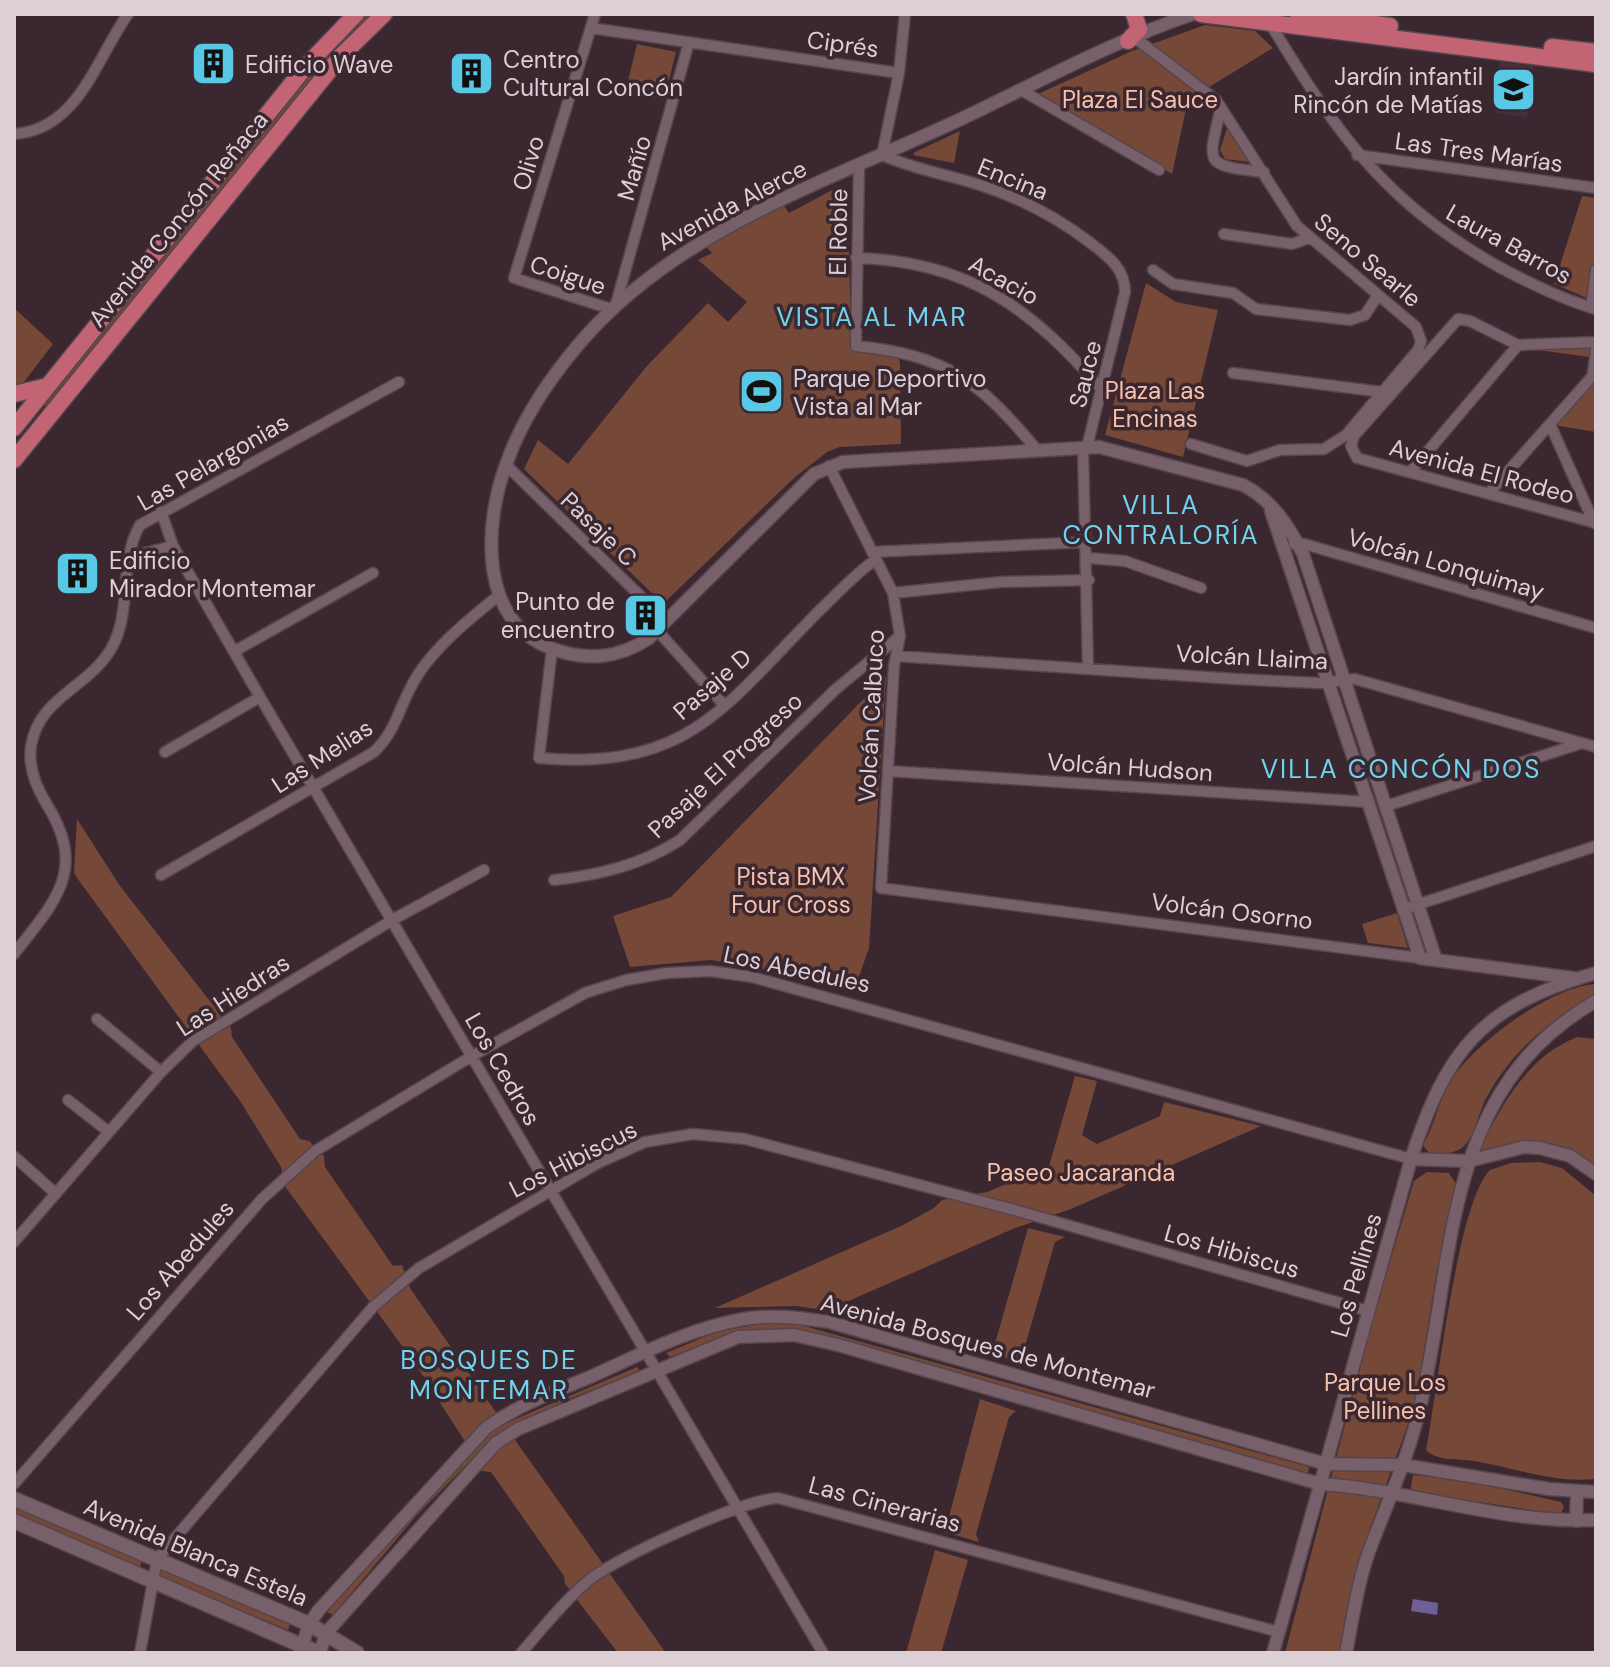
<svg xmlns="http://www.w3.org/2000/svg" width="1610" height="1667" font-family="'DM Sans',sans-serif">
<rect width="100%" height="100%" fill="#3b2730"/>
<!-- built -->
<path fill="#482d3b" d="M1500 62 1534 66 1527 117 1495 113Z"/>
<!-- green -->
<path fill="#754837" d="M366 14H376L47 407 43 404 330 50Z
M1205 25 1255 31 1273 48 1188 100 1172 174 1038 94 1132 51Z
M637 44 676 52 664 100 626 89Z
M1228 125 1249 162 1225 159 1220 150Z
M960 131 954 163 913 155 915 152Z
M840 186 848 197 851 349 897 356 900 362 901 444 840 447 827 452 794 478 663 604 524 469 538 440 568 464 646 367 708 303 728 322 747 302 698 260 712 253 701 241 781 202 789 213Z
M1582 196 1596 198V302L1554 284Z
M1146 283 1176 302 1218 310 1183 457 1105 435Z
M14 308 53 344 24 382 14 385Z
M1592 346 1590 357 1530 349Z
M1596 373V432L1559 426 1556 422Z
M886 676 869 948 854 991 776 971 711 960 630 967 613 916 671 897Z
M77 819 120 886 231 1028 232 1037 300 1139 309 1141 324 1156 325 1167 393 1266 402 1265 410 1288 504 1424 637 1367 640 1371 566 1400 508 1430 666 1653H618L565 1584 564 1576 491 1472 482 1471 474 1457 416 1516 333 1615 327 1612 471 1451 416 1365 284 1185 281 1167 240 1101 80 882 74 873Z
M1397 913 1408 948 1368 943 1362 924Z
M1596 984V994C1552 1018 1513 1050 1488 1095 1479 1109 1476 1134 1465 1145 1456 1155 1442 1153 1430 1154L1423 1145C1435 1125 1438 1102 1450 1082 1474 1043 1550 987 1596 984Z
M1577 1037 1596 1039V1167C1549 1137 1529 1145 1477 1154 1501 1107 1526 1057 1577 1037Z
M1075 1076 1097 1081 1082 1135 1097 1144 1160 1116 1164 1102 1261 1126 1071 1209 1015 1228 837 1306 838 1312 796 1306 715 1308 903 1225 934 1208 942 1200 987 1192 1049 1166Z
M1540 1162 1562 1168 1596 1196V1479C1553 1483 1515 1468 1474 1461 1458 1458 1438 1462 1426 1450 1437 1395 1457 1202 1490 1170L1511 1163Z
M1427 1172 1449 1173 1458 1187 1437 1270 1415 1405 1359 1559 1340 1653H1285L1372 1322 1414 1181Z
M1028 1228 1065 1237 1055 1242 1023 1353 1029 1364 992 1354Z
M765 1323 797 1324 1309 1467 1308 1473 801 1331C746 1328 720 1337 670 1357L666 1353 716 1332Z
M980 1399 1016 1411 1009 1417 976 1534 979 1542 945 1532Z
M1413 1475 1473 1482 1561 1502 1564 1507 1560 1514 1410 1492Z
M14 1505 142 1559 140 1568 14 1514Z
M935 1550 968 1560 941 1653H906Z
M161 1567 291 1622 288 1630 157 1575Z"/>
<!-- water -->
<path fill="#6f5f97" d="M1413 1599 1438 1603 1437 1615 1411 1611Z"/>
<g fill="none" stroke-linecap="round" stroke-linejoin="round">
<defs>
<path id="minor" d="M595 14 514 278 611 309
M905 14 899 73 882 155C913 169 945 174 977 184 1018 197 1057 217 1092 244 1109 257 1125 269 1125 292L1087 447
M1268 20C1335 131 1385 204 1501 268 1531 284 1564 300 1596 309
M591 28 899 73
M1135 38 1216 100 1297 226 1416 327 1421 341 1418 350 1346 435 1324 449 1280 450 1247 461 1191 444
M1021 90 1159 170
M1221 107C1208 165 1202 165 1264 172
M14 134C78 130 96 59 128 14
M1357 155 1596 188
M859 166 856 346C948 355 980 382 1037 450
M1224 234 1292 244 1309 238
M856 258C969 261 1032 309 1103 391
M1153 270 1173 284 1233 293 1256 309 1350 320 1365 315 1378 295
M616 304 689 42
M1591 308 1596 270
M1596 342 1518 345 1470 321 1458 319 1354 436 1351 446 1357 458 1596 523
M1593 372 1596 350
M1233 373 1382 392
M1550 424 1594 523
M1083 447 1088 667
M506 465 666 621
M829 466 893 593 900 636 894 666 881 888 1420 958
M1412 470 1518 345
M1489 493 1596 372
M161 511 173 546 260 697 823 1653
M1294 544H1304L1596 628
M872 552 1088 542
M129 557 173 546
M1088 558 1125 561 1201 588
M893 593 1001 582 1089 580
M657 630 724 705
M552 649 539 758C690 771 724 706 821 609 839 592 855 574 875 560
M235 651 373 573
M896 656 1236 679 1319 683 1355 679 1596 747
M165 752 260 697
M888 771 1369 802
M1386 806 1579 744
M161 875 374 752C396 730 397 713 411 687 428 652 468 620 498 596
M554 880C599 875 642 865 680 840L836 689 900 636
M1404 909 1596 846
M14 954C56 900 88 870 46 803 35 785 28 767 31 746 39 697 88 688 111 649 133 611 118 563 140 525L399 382
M97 1019 161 1072
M68 1100 109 1132
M15 1157 56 1194
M14 1242 161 1072 193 1041 394 919 484 870
M14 1484 262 1199 315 1151 472 1056 585 993 626 980 667 973 710 971 752 977 1411 1159
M140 1653 157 1559 373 1307 419 1268 598 1163 645 1142 693 1134 745 1139 1018 1211 1368 1311
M521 1653C542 1629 563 1602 588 1581 616 1557 743 1500 778 1498L1279 1632"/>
<path id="tertiary" d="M1193 14C1113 41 1037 83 961 119 829 181 676 229 579 344 550 378 522 420 507 462 483 525 478 625 556 650 589 661 618 658 648 639L814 474 843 462 1099 447 1243 485C1272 500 1289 526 1303 554L1436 960
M1271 511 1420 958 1573 978
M1411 1159 1469 1161 1524 1147 1540 1148 1570 1156 1596 1174
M1576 1521 1577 1492
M300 1653 309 1624 319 1610 486 1428C518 1405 554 1392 590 1377 639 1355 690 1328 744 1319 773 1314 800 1318 829 1322L1326 1464 1403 1465 1549 1489 1596 1492
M320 1653 326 1633 496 1443 518 1429 738 1337 794 1335 838 1345 1320 1484C1413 1490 1502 1524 1596 1520
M1273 1653 1411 1159C1447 1049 1481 1006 1596 973
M1346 1653C1353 1617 1358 1580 1371 1546 1389 1499 1410 1453 1421 1403 1456 1252 1443 1089 1596 1001"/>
<path id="secondary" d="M14 1499 309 1624 357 1653
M14 1521 319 1653"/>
<path id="primary" d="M1201 14 1596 64
M1298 14 1390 26
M1128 41 1139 29 1134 14
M1552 47 1596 52
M14 394 48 386
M14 428 307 65 356 14
M14 460 341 56 384 14"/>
</defs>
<!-- minor casing -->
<use href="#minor" stroke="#55454d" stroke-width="13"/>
<!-- tertiary casing -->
<use href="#tertiary" stroke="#55454d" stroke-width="15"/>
<!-- secondary casing -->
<use href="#secondary" stroke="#55454d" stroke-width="17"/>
<!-- primary casing -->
<use href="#primary" stroke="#55454d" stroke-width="19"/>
<!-- minor -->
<use href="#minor" stroke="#78606b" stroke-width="10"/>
<!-- tertiary -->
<use href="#tertiary" stroke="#78606b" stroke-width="12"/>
<!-- secondary -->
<use href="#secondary" stroke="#78606b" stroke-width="14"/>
<!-- primary -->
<use href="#primary" stroke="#c26473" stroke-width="16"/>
</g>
<!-- icons -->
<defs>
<symbol id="building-square" viewBox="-11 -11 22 22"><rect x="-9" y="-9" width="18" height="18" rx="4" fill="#59c8e5" stroke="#3b2730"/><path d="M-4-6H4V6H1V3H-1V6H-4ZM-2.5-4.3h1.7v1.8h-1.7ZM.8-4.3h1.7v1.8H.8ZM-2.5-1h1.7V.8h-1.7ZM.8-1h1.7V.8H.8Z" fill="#111"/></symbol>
<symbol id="school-square" viewBox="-11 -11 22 22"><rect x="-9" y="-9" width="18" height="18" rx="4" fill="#59c8e5" stroke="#3b2730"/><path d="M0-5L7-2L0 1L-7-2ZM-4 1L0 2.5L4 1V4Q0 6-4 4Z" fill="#111"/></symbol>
<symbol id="stadium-square" viewBox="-11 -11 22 22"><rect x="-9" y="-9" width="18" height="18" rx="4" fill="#59c8e5" stroke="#3b2730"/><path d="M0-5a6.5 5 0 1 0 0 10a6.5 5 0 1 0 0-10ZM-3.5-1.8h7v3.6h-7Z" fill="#111"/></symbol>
</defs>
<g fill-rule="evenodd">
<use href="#building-square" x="188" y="38" width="51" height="51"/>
<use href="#building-square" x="446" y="48" width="51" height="51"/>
<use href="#school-square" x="1488" y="64" width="51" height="51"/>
<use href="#stadium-square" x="736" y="366" width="51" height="51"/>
<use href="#building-square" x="52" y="548" width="51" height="51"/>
<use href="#building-square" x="620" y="590" width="51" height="51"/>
</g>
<g text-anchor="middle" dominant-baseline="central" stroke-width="7" stroke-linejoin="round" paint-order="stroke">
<!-- street labels -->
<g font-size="24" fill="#dccfd5" stroke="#3b2730">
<text transform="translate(843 44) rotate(8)">Ciprés</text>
<text transform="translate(1479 152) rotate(8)">Las Tres Marías</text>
<text transform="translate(528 163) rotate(-73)">Olivo</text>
<text transform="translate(634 168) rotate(-74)">Mañío</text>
<text transform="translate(1013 179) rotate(22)">Encina</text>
<text transform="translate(732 205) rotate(-28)">Avenida Alerce</text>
<text transform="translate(178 219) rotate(-51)">Avenida Concón Reñaca</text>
<text transform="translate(838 232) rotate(-89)">El Roble</text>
<text transform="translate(1509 244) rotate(29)">Laura Barros</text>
<text transform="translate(1368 260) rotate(40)">Seno Searle</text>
<text transform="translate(568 275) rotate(18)">Coigue</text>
<text transform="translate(1004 280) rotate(29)">Acacio</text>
<text transform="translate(1085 374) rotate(-76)">Sauce</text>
<text transform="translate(213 462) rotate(-30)">Las Pelargonias</text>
<text transform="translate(1482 471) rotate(15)">Avenida El Rodeo</text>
<text transform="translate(599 529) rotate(44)">Pasaje C</text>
<text transform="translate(1446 564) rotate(16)">Volcán Lonquimay</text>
<text transform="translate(1252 657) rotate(3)">Volcán Llaima</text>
<text transform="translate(712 684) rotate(-41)">Pasaje D</text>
<text transform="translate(871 716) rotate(-87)">Volcán Calbuco</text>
<text transform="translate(322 756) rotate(-33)">Las Melias</text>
<text transform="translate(725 765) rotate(-43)">Pasaje El Progreso</text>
<text transform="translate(1130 767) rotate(4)">Volcán Hudson</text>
<text transform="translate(1232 911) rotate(7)">Volcán Osorno</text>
<text transform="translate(797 969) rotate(12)">Los Abedules</text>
<text transform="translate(233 995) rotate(-33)">Las Hiedras</text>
<text transform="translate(503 1069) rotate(60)">Los Cedros</text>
<text transform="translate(573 1159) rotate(-27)">Los Hibiscus</text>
<text transform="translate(1232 1251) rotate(16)">Los Hibiscus</text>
<text transform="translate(180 1260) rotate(-49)">Los Abedules</text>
<text transform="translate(1356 1275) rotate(-74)">Los Pellines</text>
<text transform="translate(988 1346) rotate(15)">Avenida Bosques de Montemar</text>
<text transform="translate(885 1504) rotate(15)">Las Cinerarias</text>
<text transform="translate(196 1552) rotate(23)">Avenida Blanca Estela</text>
</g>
<!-- poi labels -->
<g font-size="24" fill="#dccfd5" stroke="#3b2730" text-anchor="start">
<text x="503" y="59">Centro<tspan x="503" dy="28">Cultural Concón</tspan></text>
<text x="245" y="64">Edificio Wave</text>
<text x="1483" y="76" text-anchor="end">Jardín infantil<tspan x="1483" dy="28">Rincón de Matías</tspan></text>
<text x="793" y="378">Parque Deportivo<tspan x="793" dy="28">Vista al Mar</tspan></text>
<text x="109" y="560">Edificio<tspan x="109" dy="28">Mirador Montemar</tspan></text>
<text x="615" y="601" text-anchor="end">Punto de<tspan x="615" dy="28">encuentro</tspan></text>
</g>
<!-- park labels -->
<g font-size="24" fill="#f8c1ac" stroke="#3b2730">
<text x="1140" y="99">Plaza El Sauce</text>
<text x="1155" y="390">Plaza Las<tspan x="1155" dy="28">Encinas</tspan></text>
<text x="791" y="876">Pista BMX<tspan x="791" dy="28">Four Cross</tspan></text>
<text x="1081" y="1172">Paseo Jacaranda</text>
<text x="1385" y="1382">Parque Los<tspan x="1385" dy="28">Pellines</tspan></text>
</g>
<!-- neighbourhood labels -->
<g font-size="26" letter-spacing="2" fill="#71d4ef" stroke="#3b2730">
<text x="872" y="317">VISTA AL MAR</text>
<text x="1161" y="505">VILLA<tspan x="1161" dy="30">CONTRALORÍA</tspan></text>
<text x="1401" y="769">VILLA CONCÓN DOS</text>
<text x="489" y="1360">BOSQUES DE<tspan x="489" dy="30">MONTEMAR</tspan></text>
</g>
</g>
<!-- border -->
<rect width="1610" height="1667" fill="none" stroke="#dccfd5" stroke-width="32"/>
</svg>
